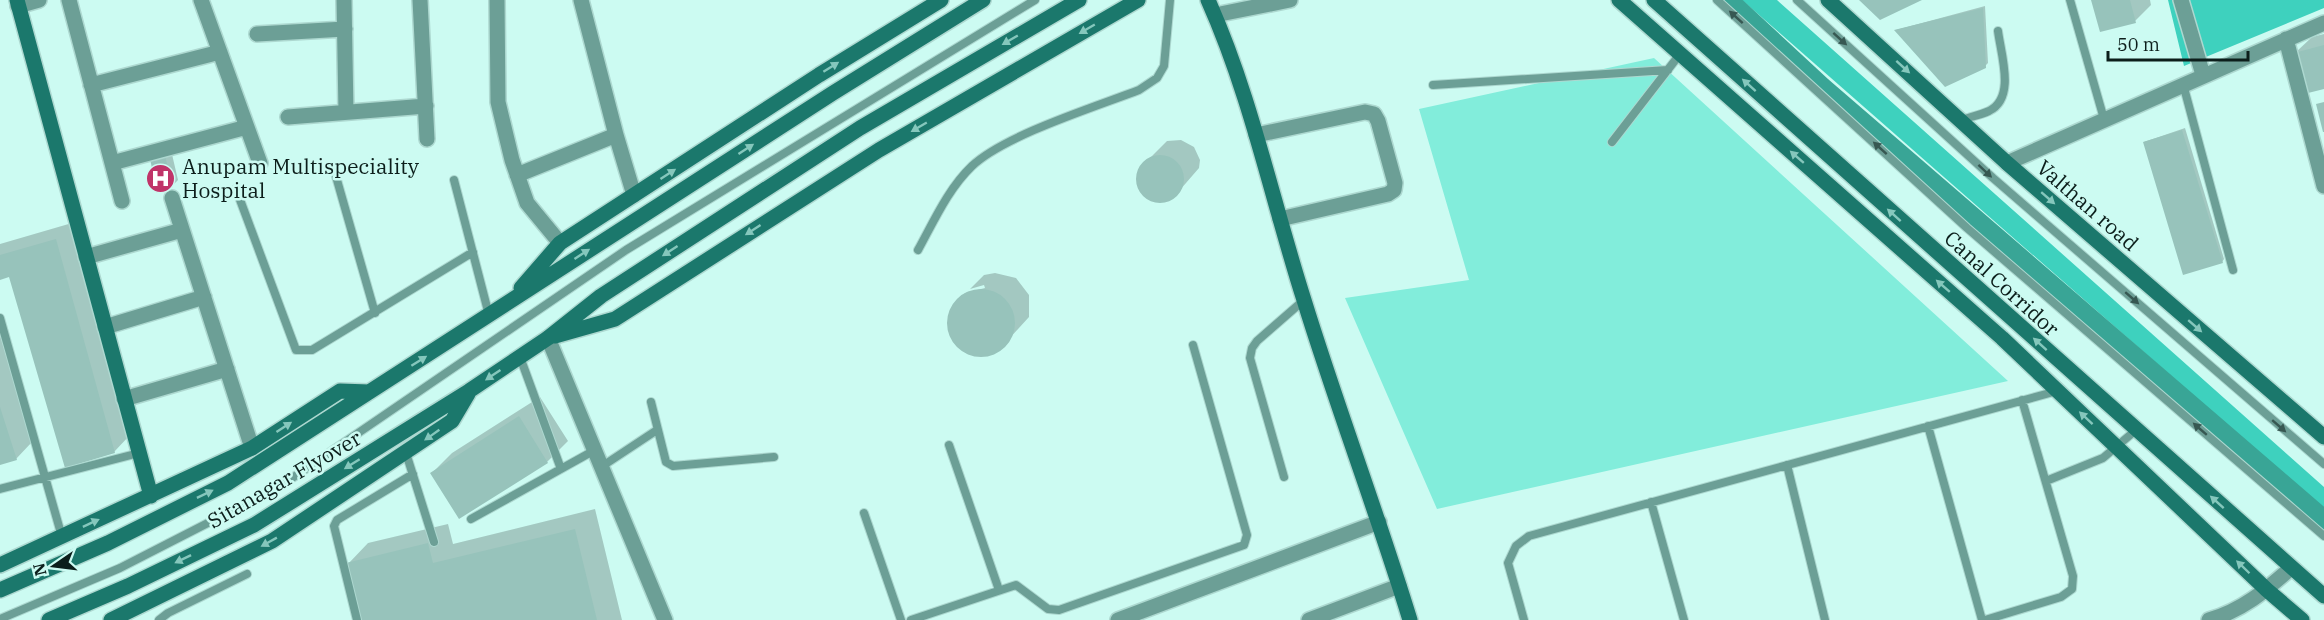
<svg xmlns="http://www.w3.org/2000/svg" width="2324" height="620" font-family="'IBM Plex Serif',serif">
<rect width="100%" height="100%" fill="#ccfbf2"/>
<!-- green -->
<path fill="#82eddb" d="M1654 58 2008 381 1437 509 1345 298 1469 280 1419 109Z"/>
<!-- forest -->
<path fill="#3ed1be" d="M1742 0H1777L2324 487V510Z
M2168 0H2324V8L2184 66Z"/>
<!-- shadow -->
<path fill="#0003" d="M2093 0H2150L2151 5 2135 21Z
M1985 6 1988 63 1985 66 1896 30Z
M2324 34V87L2295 53 2312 37Z
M2185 128 2224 259 2222 262 2144 142Z
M1181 140 1194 147 1200 160 1199 168 1173 198 1159 202 1145 196 1140 191 1137 176 1139 169 1167 141Z
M171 150 178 180 172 186 151 160Z
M72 223 130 435 114 452 10 276 0 279V244Z
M995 273 1016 278 1029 295V317L998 351 977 356 966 353 951 338 948 317 952 307 965 293 985 288 984 285 970 289 984 275Z
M0 335 32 442 16 459 0 464Z
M540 397 568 441 547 462 459 517 432 473 452 453Z
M595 509 622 620H361L348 564 368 543 448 524 453 544Z"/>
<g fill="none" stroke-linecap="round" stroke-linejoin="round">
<!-- canal -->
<path stroke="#39a596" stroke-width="20" d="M1728 0 1822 87 2324 520"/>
</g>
<!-- building -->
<path fill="#97c3bb" d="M1859 0H1922L1880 20Z
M2091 0H2130L2136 23 2100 32Z
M1983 8 1986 68 1945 87 1894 30Z
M2324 45V89L2304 94 2294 53Z
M2324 102V132H2323L2316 104Z
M2182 130 2223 263 2183 275 2143 142Z
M1136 179a24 24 0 1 1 48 0a24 24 0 1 1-48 0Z
M165 156 173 187 157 191 150 159Z
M56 239 115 453 65 468 9 277 0 280V255Z
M947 323a34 34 0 1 1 68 0a34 34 0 1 1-68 0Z
M0 407 17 460 0 465Z
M519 416 548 463 459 519 430 473Z
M575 529 597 620H360L346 563 428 543 433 563Z"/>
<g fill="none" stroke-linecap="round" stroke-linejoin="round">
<defs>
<path id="lane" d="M1717 0 1967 228 2324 536
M1797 0 1993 178 2324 464
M2070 0 2104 119
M2183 84 2233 270
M1433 85 1668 70
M1961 120C1970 117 1980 115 1989 111 2016 98 2001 55 1998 31
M1612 142 1680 54
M333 166 375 313
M454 180 489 315
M236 189 296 350H312L473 252
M918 250C934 221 948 189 972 166 1005 135 1095 107 1139 90L1157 78 1164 66 1170 0
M0 318 62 537
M520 357 561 469
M651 402 666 462 673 466 774 457
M1928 426 1982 620
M949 445 999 590
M406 453 434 542
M1787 465 1825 620
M601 467 657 430
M1284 477 1250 358 1252 348 1257 341 1304 300
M2046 481 2103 458 2136 430
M0 489 139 453
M1651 502 1684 620
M864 513 901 620
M471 519 595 450
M0 619 120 568 282 485 626 250 1035 0
M159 620 168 613 247 574
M357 620 334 526 337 520 413 474
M911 620 1016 585 1048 609 1059 610 1244 545 1247 535 1193 345
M1524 620 1508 563 1516 546 1529 536 2057 391
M1985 620 2061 597 2072 589 2073 576 2022 400"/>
<path id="street" d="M69 0 122 201
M201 0 260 163
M344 0 346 112
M420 0 427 139
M497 0 498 102 512 160 527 203 560 243
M581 0 616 135 634 195
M2181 0 2203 75
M18 6 39 0
M1215 15 1290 0
M257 34 345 29
M2286 39 2324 186
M91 85 220 52
M288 117 426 106
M1256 135 1365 112 1374 114 1378 121 1395 183 1394 190 1388 194 1280 219
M112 163 247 127
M2007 163 2324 23
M517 175 616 135
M172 198 252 448
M86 257 182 230
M105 327 204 297
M548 338 665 620
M124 399 227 369
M1118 620 1379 522
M1309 620 1399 586
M2209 620C2243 610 2265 591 2291 568"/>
<path id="secondary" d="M17 0 151 496
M1208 0C1251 96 1272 200 1304 300 1337 407 1377 512 1410 620
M1619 0 2002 338 2267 590 2302 620
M1654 0 2324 596
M1828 0 2007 163 2324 437
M521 288 560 243 819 75 941 0
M555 336 615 319 879 150 1138 0
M0 565 252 448 340 391 369 392
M0 590 108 543 228 483 833 93 983 0
M49 620 128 586 254 525 469 391 548 338 601 296 860 128 1079 0
M111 620 272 541 452 421 468 394"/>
</defs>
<!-- lane casing -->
<use href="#lane" stroke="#add8d0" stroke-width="10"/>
<!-- street casing -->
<use href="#street" stroke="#add8d0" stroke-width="18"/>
<!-- secondary casing -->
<use href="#secondary" stroke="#add8d0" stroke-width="18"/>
<!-- lane -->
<use href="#lane" stroke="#6c9f96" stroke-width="8"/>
<!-- street -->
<use href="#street" stroke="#6c9f96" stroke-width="15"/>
<!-- secondary -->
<use href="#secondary" stroke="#1b786c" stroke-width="15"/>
</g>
<!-- one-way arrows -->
<defs><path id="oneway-solid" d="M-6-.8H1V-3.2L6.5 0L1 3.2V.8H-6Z" transform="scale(1.5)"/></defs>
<g fill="#375852">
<use href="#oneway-solid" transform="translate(1736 17) rotate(-138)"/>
<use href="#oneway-solid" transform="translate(1840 39) rotate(42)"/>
<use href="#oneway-solid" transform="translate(1880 148) rotate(-138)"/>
<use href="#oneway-solid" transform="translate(1985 171) rotate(43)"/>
<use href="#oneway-solid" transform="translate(2132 298) rotate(41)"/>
<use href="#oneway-solid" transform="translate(2279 426) rotate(41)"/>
<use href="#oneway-solid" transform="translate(2200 429) rotate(-139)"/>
</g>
<g fill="#85c7bc">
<use href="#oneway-solid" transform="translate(1087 29) rotate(150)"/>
<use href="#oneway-solid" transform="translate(1010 40) rotate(150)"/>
<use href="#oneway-solid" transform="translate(831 67) rotate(-32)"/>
<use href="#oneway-solid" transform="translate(1903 67) rotate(42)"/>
<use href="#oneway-solid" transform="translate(1749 85) rotate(-138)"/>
<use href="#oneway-solid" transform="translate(919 127) rotate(150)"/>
<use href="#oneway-solid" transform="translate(746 149) rotate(-33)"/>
<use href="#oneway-solid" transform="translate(1797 157) rotate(-139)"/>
<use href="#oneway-solid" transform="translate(668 174) rotate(-33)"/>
<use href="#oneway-solid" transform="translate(2048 198) rotate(41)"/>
<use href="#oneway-solid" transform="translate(1894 215) rotate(-138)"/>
<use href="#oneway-solid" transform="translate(753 230) rotate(147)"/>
<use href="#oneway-solid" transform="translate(670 251) rotate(147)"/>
<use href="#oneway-solid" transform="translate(582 254) rotate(-33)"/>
<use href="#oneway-solid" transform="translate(1943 286) rotate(-139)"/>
<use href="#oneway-solid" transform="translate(2195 326) rotate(41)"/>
<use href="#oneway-solid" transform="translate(2040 344) rotate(-138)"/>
<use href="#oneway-solid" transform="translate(419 361) rotate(-32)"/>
<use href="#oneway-solid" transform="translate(493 375) rotate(146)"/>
<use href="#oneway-solid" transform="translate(2086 418) rotate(-137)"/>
<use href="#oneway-solid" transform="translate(284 427) rotate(-33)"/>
<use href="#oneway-solid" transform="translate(432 435) rotate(145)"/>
<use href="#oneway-solid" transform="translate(352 464) rotate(148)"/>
<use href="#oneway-solid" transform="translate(205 494) rotate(-26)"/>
<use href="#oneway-solid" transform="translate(2217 502) rotate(-138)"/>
<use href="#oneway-solid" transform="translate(91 523) rotate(-25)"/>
<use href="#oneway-solid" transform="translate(269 542) rotate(151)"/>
<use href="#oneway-solid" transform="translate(183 559) rotate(154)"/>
<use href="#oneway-solid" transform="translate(2243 567) rotate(-136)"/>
</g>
<!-- icons -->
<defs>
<symbol id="hospital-disc" viewBox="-11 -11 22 22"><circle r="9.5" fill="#c03469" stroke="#ccfbf2"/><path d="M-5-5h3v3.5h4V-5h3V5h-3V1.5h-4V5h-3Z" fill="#fff"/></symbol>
</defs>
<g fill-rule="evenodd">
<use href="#hospital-disc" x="144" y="162" width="33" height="33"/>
</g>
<g text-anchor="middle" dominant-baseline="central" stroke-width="5" stroke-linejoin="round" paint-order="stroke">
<!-- poi labels -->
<g font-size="21" fill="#0c1e1b" stroke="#ccfbf2" text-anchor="start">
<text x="182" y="166">Anupam Multispeciality<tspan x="182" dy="24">Hospital</tspan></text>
</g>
<!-- street labels -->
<g font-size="21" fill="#0c1e1b" stroke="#ccfbf2">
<text transform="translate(2088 205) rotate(41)">Valthan road</text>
<text transform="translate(2002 283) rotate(42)">Canal Corridor</text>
<text transform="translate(284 479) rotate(-30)">Sitanagar Flyover</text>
</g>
</g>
<!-- north arrow -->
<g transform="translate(54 566) rotate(256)" stroke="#ccfbf2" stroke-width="4.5" paint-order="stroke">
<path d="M0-4.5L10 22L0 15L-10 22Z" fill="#0c1e1b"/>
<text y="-9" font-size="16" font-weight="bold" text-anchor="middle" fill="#0c1e1b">N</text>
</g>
<!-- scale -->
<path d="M2108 51v9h140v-9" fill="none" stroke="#0c1e1b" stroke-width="3"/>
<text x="2117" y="51" font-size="18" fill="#0c1e1b" stroke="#ccfbf2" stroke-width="4.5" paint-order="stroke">50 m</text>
</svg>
